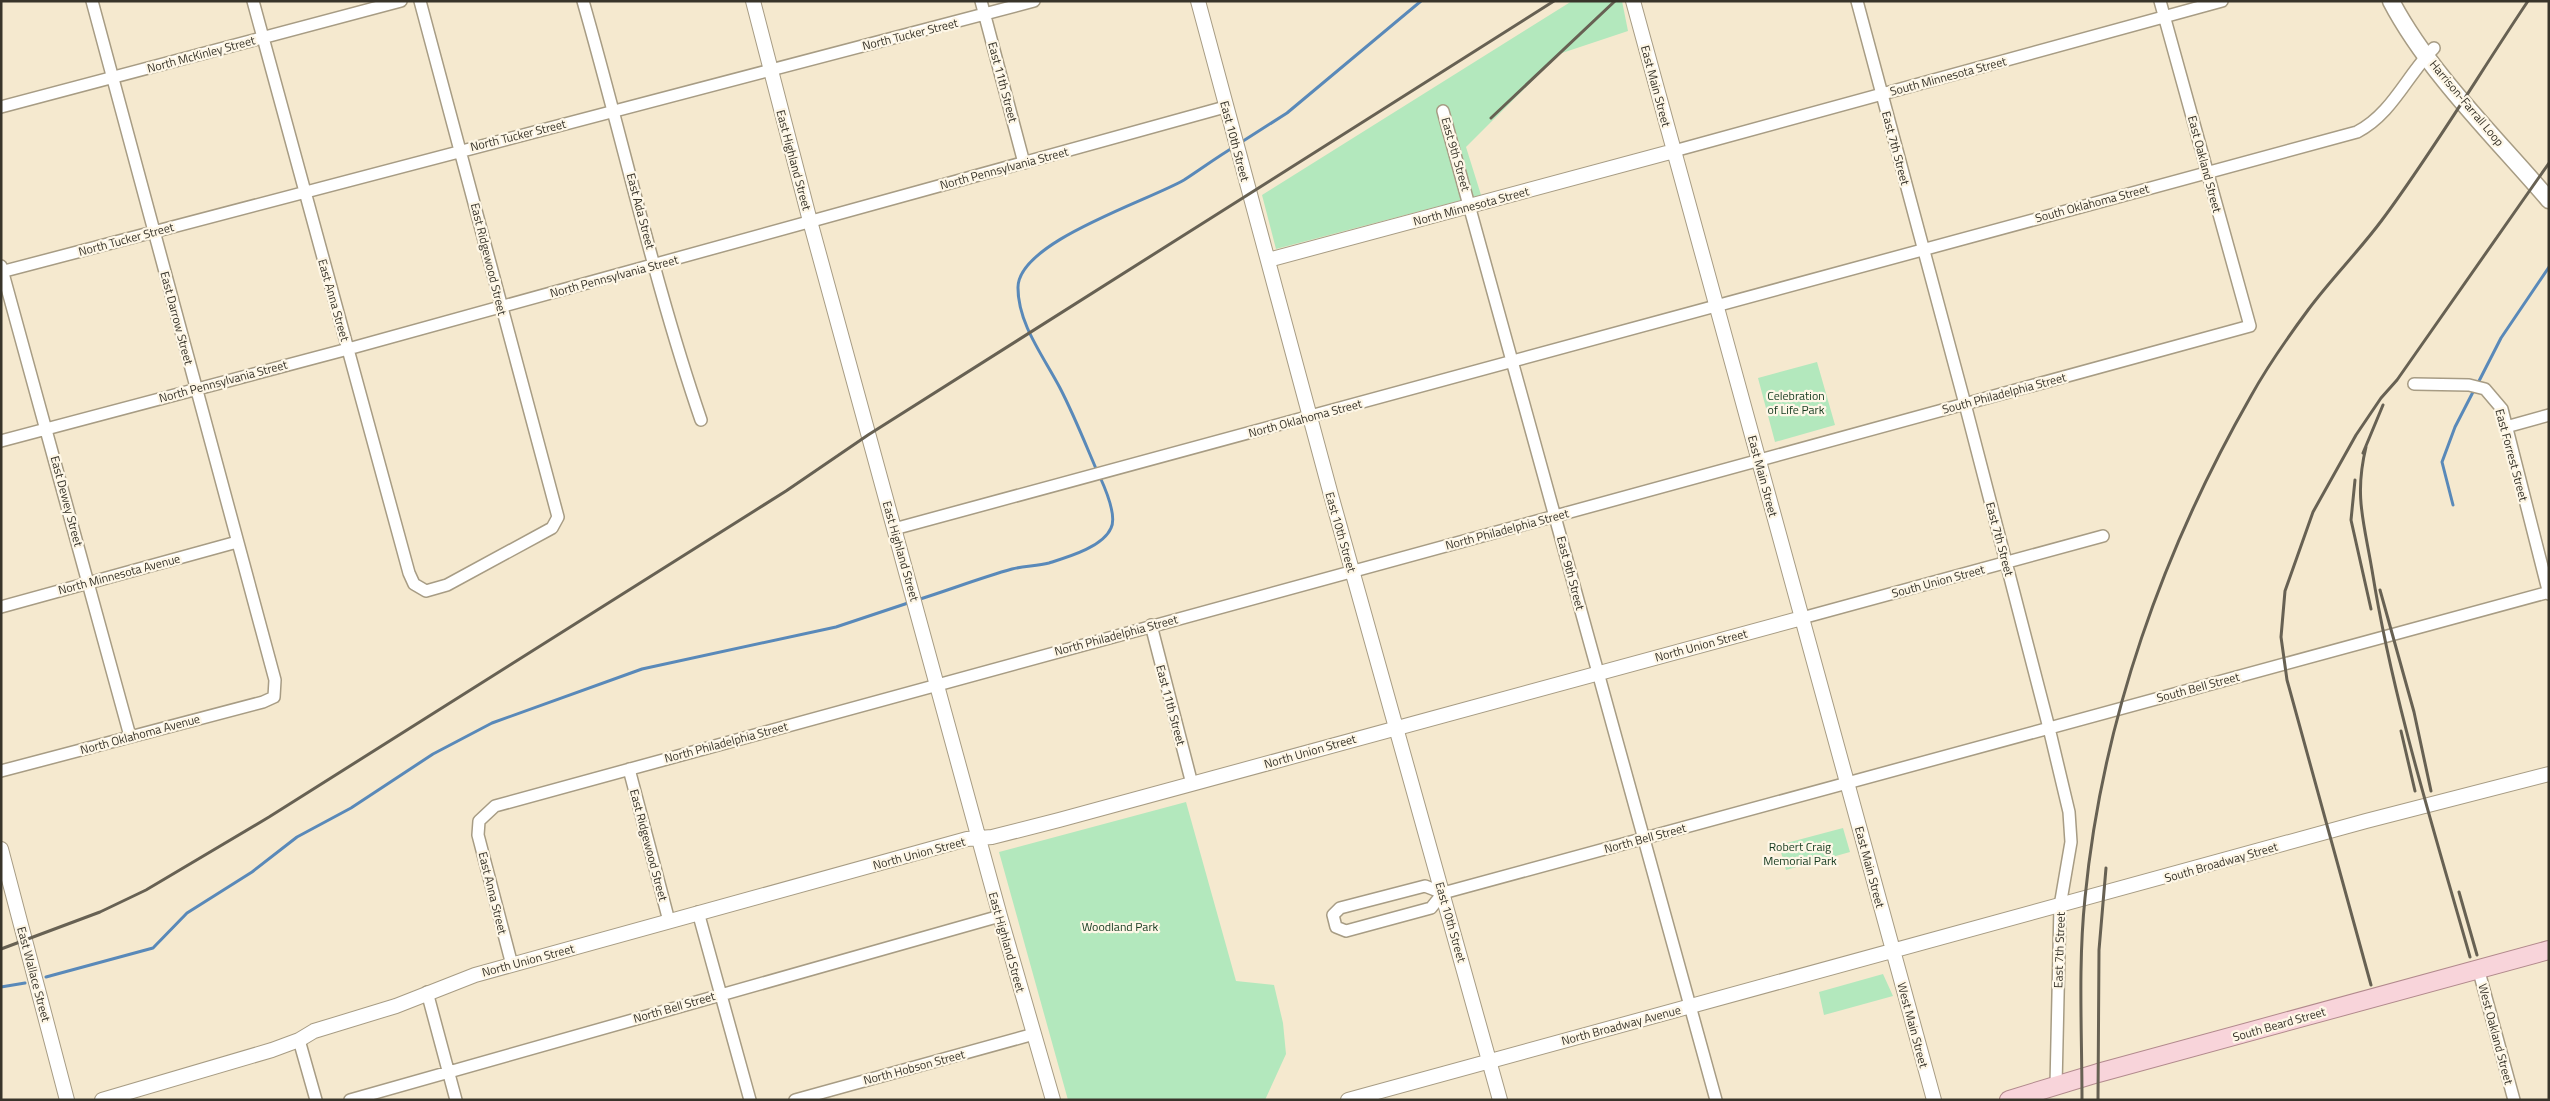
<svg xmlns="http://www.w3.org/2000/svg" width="2550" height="1101" font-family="'Titillium Web',sans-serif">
<rect width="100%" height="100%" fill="#f5e9cf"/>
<!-- green -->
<path fill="#b3e8bd" d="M1572 1H1622L1628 31 1559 54 1466 147 1481 195 1276 249 1262 195Z
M1817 362 1835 425 1775 442 1758 378Z
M1186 802 1236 981 1274 985 1283 1023 1286 1054 1265 1100H1068L999 852Z
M1843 828 1850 852 1786 870 1779 845Z
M1883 974 1893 996 1824 1015 1819 992Z"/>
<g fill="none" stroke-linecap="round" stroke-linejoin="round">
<!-- stream -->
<path stroke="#5989b9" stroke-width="3" d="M1240 143 1287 113 1421 1
M2479 381 2501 338 2549 267
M1097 471C1085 443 1074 415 1060 388 1044 357 1018 324 1018 288 1017 242 1148 201 1184 180 1201 169 1217 157 1234 147
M2453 505 2442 462 2455 427 2473 392
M917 600C949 590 980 578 1012 569 1024 566 1037 566 1049 563 1068 557 1103 547 1111 528 1117 516 1105 488 1100 477
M46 977 153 948 187 913 252 872 297 837 351 808 433 754 492 723 642 669 836 627 911 602
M1 987 25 983"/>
<defs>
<path id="minor" d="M253 1 409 573 414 584 426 591 447 585 552 528 558 517 420 1
M583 1C623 140 654 283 701 420
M981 1 1024 163
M1857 1 1965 404 2049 728 2069 812 2071 842 2060 906 2056 1086
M1 107 401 1
M1443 111 1716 1100
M1674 151 2222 1
M1 266 130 736
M1 272 1034 1
M2414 384 2469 385 2485 389 2502 409 2549 594
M2506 427 2549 415
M1 441 348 349 1225 107
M894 529 2357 132C2392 114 2407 75 2434 48
M1 607 237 542
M1802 618 2103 536
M1151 625 1192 784
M629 769 669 921
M1 771 263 702 274 697 275 680 92 1
M1443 893 1431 908 1346 931 1336 927 1333 915 1340 908 1425 886 1443 893 2549 592
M698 912 750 1100
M512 965 478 835 479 821 495 806 2250 326 2160 1
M2478 968 2514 1100
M427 992 456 1100
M299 1040 316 1100
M350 1100 1000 916
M795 1100 1034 1034"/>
<path id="tertiary" d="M753 1 810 221 1000 916 1053 1100
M1198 1 1331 495 1500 1100
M1633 1 1934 1100
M1268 260 1674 151
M1 849 67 1100
M102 1100 272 1050 299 1040 314 1031 396 1006 475 975 967 839 992 837 1059 820 1802 618
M1348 1100 2366 821 2549 774"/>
<path id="secondary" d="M2391 1C2428 72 2497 139 2549 200"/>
<path id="primary" d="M2009 1100 2098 1073 2549 950"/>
</defs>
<!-- minor casing -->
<use href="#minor" stroke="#a79c84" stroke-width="14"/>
<!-- tertiary casing -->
<use href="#tertiary" stroke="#a79c84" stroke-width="16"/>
<!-- secondary casing -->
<use href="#secondary" stroke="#a79c84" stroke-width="19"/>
<!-- primary casing -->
<use href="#primary" stroke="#b28a8d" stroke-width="20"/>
<!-- minor -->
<use href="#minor" stroke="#fff" stroke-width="11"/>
<!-- tertiary -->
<use href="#tertiary" stroke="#fff" stroke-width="14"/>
<!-- secondary -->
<use href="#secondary" stroke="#fff" stroke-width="16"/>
<!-- primary -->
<use href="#primary" stroke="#f8d4da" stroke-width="18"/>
<!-- rail -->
<path stroke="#676153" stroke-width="3" d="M1491 118 1615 1
M2366 447C2354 496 2364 522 2372 570 2393 701 2434 830 2470 957
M2363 453 2383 405
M2355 480 2351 520 2371 609
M2380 590 2414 712 2431 791
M2401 731 2415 791
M2459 892 2477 955
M1 949 100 912 146 890 269 817 786 491 868 435 1554 1
M2371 985 2287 680 2281 637 2285 591 2313 512 2356 435 2381 398 2397 380 2549 163
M2082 1100C2082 1033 2078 965 2085 898 2102 721 2163 550 2251 396 2267 367 2288 337 2308 310 2331 279 2359 251 2382 220 2434 150 2479 74 2528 1
M2098 1100 2099 950 2106 868"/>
</g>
<g text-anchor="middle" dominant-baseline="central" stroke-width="4.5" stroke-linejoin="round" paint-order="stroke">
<!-- street labels -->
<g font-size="12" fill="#38342a" stroke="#fef7e7">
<text transform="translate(910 34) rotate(-14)">North Tucker Street</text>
<text transform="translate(201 54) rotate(-15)">North McKinley Street</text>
<text transform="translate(1948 76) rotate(-15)">South Minnesota Street</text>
<text transform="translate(1003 82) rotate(75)">East 11th Street</text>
<text transform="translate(1656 86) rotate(75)">East Main Street</text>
<text transform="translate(2467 103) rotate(50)">Harrison-Farrall Loop</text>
<text transform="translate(518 135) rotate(-14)">North Tucker Street</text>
<text transform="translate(1235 141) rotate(75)">East 10th Street</text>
<text transform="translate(1896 148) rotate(75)">East 7th Street</text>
<text transform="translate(1456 154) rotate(74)">East 9th Street</text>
<text transform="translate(794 160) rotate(75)">East Highland Street</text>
<text transform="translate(2205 164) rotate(75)">East Oakland Street</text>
<text transform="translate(1004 168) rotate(-15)">North Pennsylvania Street</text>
<text transform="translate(2092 203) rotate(-15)">South Oklahoma Street</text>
<text transform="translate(1471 206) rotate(-15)">North Minnesota Street</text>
<text transform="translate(641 211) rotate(75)">East Ada Street</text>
<text transform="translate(126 239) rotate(-15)">North Tucker Street</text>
<text transform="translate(489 259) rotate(76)">East Ridgewood Street</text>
<text transform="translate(614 276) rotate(-15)">North Pennsylvania Street</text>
<text transform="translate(334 300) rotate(74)">East Anna Street</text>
<text transform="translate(177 318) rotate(75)">East Darrow Street</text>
<text transform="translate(223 381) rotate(-15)">North Pennsylvania Street</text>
<text transform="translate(2004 393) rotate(-15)">South Philadelphia Street</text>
<text transform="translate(1305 418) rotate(-15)">North Oklahoma Street</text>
<text transform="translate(2512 455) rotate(75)">East Forrest Street</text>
<text transform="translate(1763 476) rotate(75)">East Main Street</text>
<text transform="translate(67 501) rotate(75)">East Dewey Street</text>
<text transform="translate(1507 529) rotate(-15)">North Philadelphia Street</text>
<text transform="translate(1341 532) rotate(74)">East 10th Street</text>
<text transform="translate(2000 539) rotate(75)">East 7th Street</text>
<text transform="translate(901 551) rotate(74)">East Highland Street</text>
<text transform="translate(1571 573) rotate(75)">East 9th Street</text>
<text transform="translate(119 574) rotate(-15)">North Minnesota Avenue</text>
<text transform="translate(1938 581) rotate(-15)">South Union Street</text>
<text transform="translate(1116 635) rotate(-15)">North Philadelphia Street</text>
<text transform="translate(1701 645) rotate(-15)">North Union Street</text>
<text transform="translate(2198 687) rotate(-15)">South Bell Street</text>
<text transform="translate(1171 705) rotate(75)">East 11th Street</text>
<text transform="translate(140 734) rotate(-15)">North Oklahoma Avenue</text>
<text transform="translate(726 742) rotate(-15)">North Philadelphia Street</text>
<text transform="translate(1310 751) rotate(-16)">North Union Street</text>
<text transform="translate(1645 838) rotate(-15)">North Bell Street</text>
<text transform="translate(649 845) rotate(75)">East Ridgewood Street</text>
<text transform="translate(919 853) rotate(-15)">North Union Street</text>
<text transform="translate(2221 862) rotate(-16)">South Broadway Street</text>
<text transform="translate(1870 867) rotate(75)">East Main Street</text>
<text transform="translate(493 893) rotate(76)">East Anna Street</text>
<text transform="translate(1451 922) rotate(74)">East 10th Street</text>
<text transform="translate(1007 942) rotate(74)">East Highland Street</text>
<text transform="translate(2059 950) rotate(-88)">East 7th Street</text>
<text transform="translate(528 960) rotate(-15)">North Union Street</text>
<text transform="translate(34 974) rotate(75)">East Wallace Street</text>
<text transform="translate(674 1007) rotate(-16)">North Bell Street</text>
<text transform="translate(2279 1024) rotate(-16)">South Beard Street</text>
<text transform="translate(1621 1025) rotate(-15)">North Broadway Avenue</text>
<text transform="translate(1913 1025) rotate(75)">West Main Street</text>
<text transform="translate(2496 1034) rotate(75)">West Oakland Street</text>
<text transform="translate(914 1067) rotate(-15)">North Hobson Street</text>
</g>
<!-- park labels -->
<g font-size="12" fill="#14391e" stroke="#fef7e7">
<text x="1796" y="395">Celebration<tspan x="1796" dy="14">of Life Park</tspan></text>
<text x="1800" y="846">Robert Craig<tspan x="1800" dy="14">Memorial Park</tspan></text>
<text x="1120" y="926">Woodland Park</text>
</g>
</g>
<!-- border -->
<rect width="2550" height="1101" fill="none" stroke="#38342a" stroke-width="5"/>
</svg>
